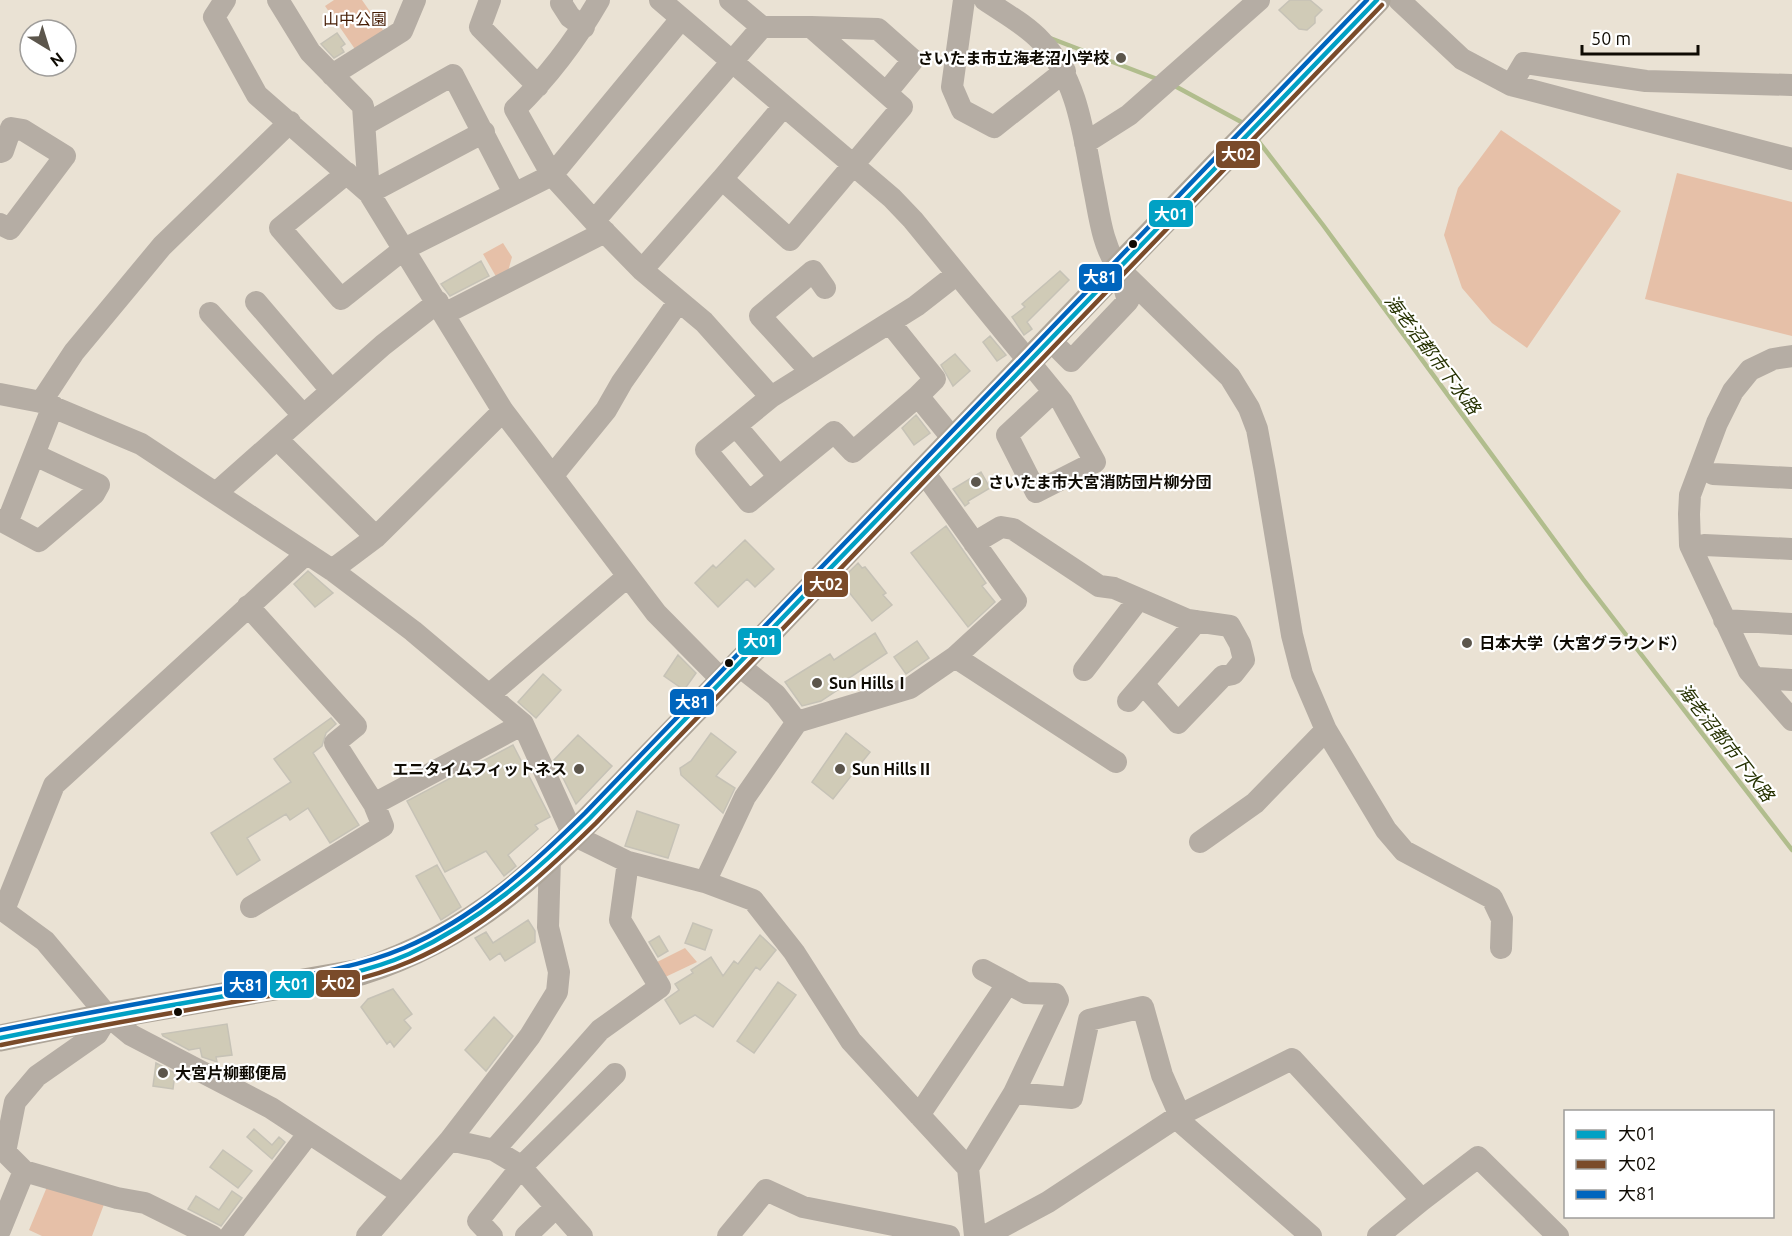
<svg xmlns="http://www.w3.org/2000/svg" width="1792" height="1236" font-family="Ubuntu,'Noto Sans JP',sans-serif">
<rect width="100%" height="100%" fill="#eae2d4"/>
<!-- green -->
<path fill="#e6c0a8" d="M334 0H362L385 33 357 52 325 6Z
M1501 130 1621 211 1527 348 1492 323 1462 288 1444 235 1458 188Z
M1677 173 1792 202V336L1645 299Z
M503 243 512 257 507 275 498 280 483 254Z
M685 948 697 962 659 980 651 965Z
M49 1182 106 1199 92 1236H42L29 1230Z"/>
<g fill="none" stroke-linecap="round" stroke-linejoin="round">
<!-- stream -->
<path stroke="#b1bd8d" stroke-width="4.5" d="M1050 38 1157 79
M1173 85 1245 124
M1256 138 1323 225 1583 579 1792 850"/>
</g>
<!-- building -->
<path fill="#d0cbb7" stroke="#c6c2b6" stroke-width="1.5" d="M1290 0H1310L1322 10 1315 17V23L1307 30 1299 29 1279 10Z
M337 33 345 44 341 47 344 52 334 58 321 44Z
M481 261 489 276 450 296 441 284Z
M1060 271 1069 280 1027 322 1032 329 1024 335 1012 317 1025 307 1022 304Z
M990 336 1006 355 997 361 983 342Z
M955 354 970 371 953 386 941 365Z
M916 415 930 433 914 445 902 428Z
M981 472 990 488 968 501 969 503 965 506 953 489Z
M946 526 986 583 982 586 995 602 968 627 911 553Z
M745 540 774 569 755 587 747 579 718 607 695 583 713 565 716 568Z
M858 563 862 568 865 567 886 593 883 595 892 605 872 621 840 581Z
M308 571 333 593 315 607 294 584Z
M875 633 887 653 846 680 848 683 821 701 802 706 785 682 830 654 834 660Z
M917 641 929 658 906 674 894 657Z
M678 655 696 673 684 690 664 676Z
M543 674 561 690 536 718 518 702Z
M331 718 336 724 326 733 322 746 313 753 359 825 330 843 308 808 290 820 286 814 247 838 260 860 237 875 211 833 291 782 274 759Z
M711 733 736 752 716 776 735 788 723 813 681 775 680 768 691 761Z
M846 733 870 752 833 799 812 782Z
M578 735 612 766 576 804 554 760Z
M513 745 550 817 535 825 538 829 508 855 516 866 504 876 486 851 445 872 407 801Z
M637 811 679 825 668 858 625 846Z
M437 865 461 907 441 920 416 876Z
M528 920 535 931V942L505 961 500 953 490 960 475 938 486 932 493 943Z
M693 923 712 930 705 950 685 943Z
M760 935 776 950 760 970 756 967 713 1027 695 1015 680 1024 665 1000 679 990 675 984 693 973 691 970 711 957 723 976 734 961 738 964Z
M659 936 668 951 658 957 649 942Z
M778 982 796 995 754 1053 737 1041Z
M393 989 412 1014 404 1020 411 1028 394 1047 390 1041 387 1044 361 1007 368 999Z
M494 1017 513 1036 486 1071 465 1050Z
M227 1024 232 1055 216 1057 217 1062 202 1057 200 1048 189 1050 163 1036 162 1034Z
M156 1063 175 1073 173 1089 153 1086Z
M254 1129 272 1145 279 1137 285 1142 272 1159 247 1137Z
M223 1150 252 1171 238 1188 210 1167Z
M232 1191 242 1198 221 1226 188 1209 196 1196 219 1210Z"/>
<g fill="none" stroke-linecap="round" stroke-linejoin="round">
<!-- minor -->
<path stroke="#b5ada4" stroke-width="22" d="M225 0 214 17 257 95 369 193 484 132
M278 0 310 52 363 106 369 193 503 411 656 613 723 681
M490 0 480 27 538 86
M562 0 561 3 570 17 584 27
M660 0 892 198 913 220 1062 402 1095 462 1036 492 1007 435 1053 392
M730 0 762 27
M964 0 952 87 962 110 994 127 1065 71
M985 0C1004 13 1025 24 1041 41 1080 81 1084 141 1095 194 1100 220 1103 245 1118 268L1230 377 1249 408 1257 429 1265 472 1292 635 1302 674 1326 730 1386 830 1404 851 1492 898 1502 919 1501 948
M1399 0 1462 59 1511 85 1792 159
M811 27 878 29 913 60 886 93
M332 75 402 31 415 0
M1511 85 1524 63 1646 81 1792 85
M366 124 453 75 514 193
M1085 143 1129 115 1259 0
M0 152 3 151 11 128 23 130 65 156 10 229 0 224
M347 173 280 228 341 299 404 249 552 175 681 19
M722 179 783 107
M594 221 762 27H811L902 107 790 240 722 179 642 270
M679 301 704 322 771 397 916 306 957 274
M256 302 331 390
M210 313 303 415
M444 314 605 232
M890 323 935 379 918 396 953 439
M1049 339 1071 361 1128 301 1119 269
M1792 356 1773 359 1750 370 1733 391 1717 423 1690 495 1689 514 1690 545 1749 671 1792 720
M811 372 760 316 813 271 825 288
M0 394 41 402 141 444 332 570 413 631 523 724 573 835 628 862 705 882 753 900 794 952 851 1041 968 1168 975 1236
M41 402 74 352 162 246 290 122
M736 426 779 477 749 502 706 450 771 397
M277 439 376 537
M923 471 1016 601 955 657
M1713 474 1792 478
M553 475 606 410 622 382 679 301 642 270 594 221 552 175 515 109C548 77 576 40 599 0
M779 477 834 432 853 452 918 396
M216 493 383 345 438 302
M0 520 39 541 94 494 99 485 35 455
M7 523 53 406
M974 543 1001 527 1013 529 1099 586 1114 588 1188 620 1230 626 1240 644 1244 660 1233 674 1223 676 1178 723 1143 684
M1704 545 1792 549
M332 570 376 537 503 411
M248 606 356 726 335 743 374 804 523 724
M1724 620 1792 624
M738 665 776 695 797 722
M1084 670 1138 600
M1757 678 1792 680
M489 695 627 577
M1128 701 1197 621
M1200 842 1255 803 1326 730
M705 882 745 797 797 722 910 688 955 657 1116 762
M251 907 383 826 374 804
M0 908 45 941 108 1016 131 1035 271 1108 402 1194
M4 910 54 785 306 554
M108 1016 97 1034 37 1076 15 1102 5 1152 24 1171 117 1198 145 1203 212 1236
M1014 1093 1072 1098 1089 1020 1143 1007 1162 1075 1184 1125 1311 1236
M919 1115 1008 983
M450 1140 494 1150 519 1165 582 1236
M494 1150 600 1030 660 987 620 920 628 862
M968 1168 1014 1093 1058 1000 1055 994 1026 993 983 970
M0 1230 24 1171
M230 1236 309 1133
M367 1236 450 1140 530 1036 557 992 559 972 548 927 550 858
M492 1236 478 1221 521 1167 615 1074
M526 1236 556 1207
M728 1236 766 1190 803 1207 949 1236
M985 1236 1048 1202 1180 1115 1292 1059 1422 1200 1478 1157 1558 1236
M1378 1236 1422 1200"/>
<!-- major -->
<path stroke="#aea599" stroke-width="27" d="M0 1038 108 1016 361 972C495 929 563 845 658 748 729 675 799 601 869 528 1038 351 1207 176 1377 0"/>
<defs>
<path id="bus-1" d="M0 1038C79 1022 158 1007 237 994 295 983 355 978 409 954 480 921 536 872 590 818L1377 0"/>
<path id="bus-2" d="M1 1045C80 1029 159 1015 239 1001 297 991 356 985 411 961 483 930 541 877 596 823L1382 5"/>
<path id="bus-3" d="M0 1030C77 1015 154 1000 232 987 290 977 350 971 404 948 475 918 531 866 585 813L1367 0"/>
</defs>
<!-- bus-1 casing -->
<use href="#bus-1" stroke="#fff" stroke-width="9"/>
<!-- bus-2 casing -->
<use href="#bus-2" stroke="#fff" stroke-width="9"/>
<!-- bus-3 casing -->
<use href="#bus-3" stroke="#fff" stroke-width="9"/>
<!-- bus-1 -->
<use href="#bus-1" stroke="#01a1c4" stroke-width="4.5"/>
<!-- bus-2 -->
<use href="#bus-2" stroke="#7a4b2a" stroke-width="4.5"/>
<!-- bus-3 -->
<use href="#bus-3" stroke="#0065bd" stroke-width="4.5"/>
</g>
<!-- markers -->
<g fill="#5c564c" stroke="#fff" stroke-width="2">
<circle cx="1121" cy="58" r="6"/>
<circle cx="976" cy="482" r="6"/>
<circle cx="1467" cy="643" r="6"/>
<circle cx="817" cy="683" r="6"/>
<circle cx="579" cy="769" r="6"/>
<circle cx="840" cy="769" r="6"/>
<circle cx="163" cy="1073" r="6"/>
</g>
<g fill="#0f0b03" stroke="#fff" stroke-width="2">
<circle cx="1133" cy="244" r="5"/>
<circle cx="729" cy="663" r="5"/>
<circle cx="178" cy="1012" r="5"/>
</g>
<g text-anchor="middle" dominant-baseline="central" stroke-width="4.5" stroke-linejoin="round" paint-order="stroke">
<!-- park labels -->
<g font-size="16" fill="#451c04" stroke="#fff">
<text x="355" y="19">山中公園</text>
</g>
<!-- poi labels -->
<g font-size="16" font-weight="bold" fill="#0f0b03" stroke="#fff" text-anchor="start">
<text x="1109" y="58" text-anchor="end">さいたま市立海老沼小学校</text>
<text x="988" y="482">さいたま市大宮消防団片柳分団</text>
<text x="1479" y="643">日本大学（大宮グラウンド）</text>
<text x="829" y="683">Sun HillsⅠ</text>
<text x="567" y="769" text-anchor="end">エニタイムフィットネス</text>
<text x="852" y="769">Sun HillsⅡ</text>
<text x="175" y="1073">大宮片柳郵便局</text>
</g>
<!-- water labels -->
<g font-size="18" font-style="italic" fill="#253100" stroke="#fff">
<text transform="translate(1433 354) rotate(53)">海老沼都市下水路</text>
<text transform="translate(1726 742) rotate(52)">海老沼都市下水路</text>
</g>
</g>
<g stroke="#fff" stroke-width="2">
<rect x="1215" y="140" width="46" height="29" rx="6" fill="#7a4b2a"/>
<rect x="1148" y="199" width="46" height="29" rx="6" fill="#01a1c4"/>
<rect x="1078" y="263" width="45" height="29" rx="6" fill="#0065bd"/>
<rect x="803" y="570" width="46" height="28" rx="6" fill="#7a4b2a"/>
<rect x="737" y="627" width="45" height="29" rx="6" fill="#01a1c4"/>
<rect x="669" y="688" width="46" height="28" rx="6" fill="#0065bd"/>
<rect x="315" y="969" width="46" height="29" rx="6" fill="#7a4b2a"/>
<rect x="269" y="970" width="46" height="29" rx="6" fill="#01a1c4"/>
<rect x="223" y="970" width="45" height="29" rx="6" fill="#0065bd"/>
</g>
<g font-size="16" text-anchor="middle" font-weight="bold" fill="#fff">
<text x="1238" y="160">大02</text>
<text x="1171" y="220">大01</text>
<text x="1100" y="283">大81</text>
<text x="826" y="590">大02</text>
<text x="760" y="647">大01</text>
<text x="692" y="708">大81</text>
<text x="338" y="989">大02</text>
<text x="292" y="990">大01</text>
<text x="246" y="991">大81</text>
</g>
<!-- legend -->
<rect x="1564" y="1110" width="210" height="108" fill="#ffffff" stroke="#9f9d9a" stroke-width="1.5"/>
<rect x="1576" y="1130" width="30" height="9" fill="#01a1c4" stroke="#9f9d9a" stroke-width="1.5"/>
<text x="1618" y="1140" font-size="18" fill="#0f0b03">大01</text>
<rect x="1576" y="1160" width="30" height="9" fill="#7a4b2a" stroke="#9f9d9a" stroke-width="1.5"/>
<text x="1618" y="1170" font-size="18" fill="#0f0b03">大02</text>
<rect x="1576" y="1190" width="30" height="9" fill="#0065bd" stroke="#9f9d9a" stroke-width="1.5"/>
<text x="1618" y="1200" font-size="18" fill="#0f0b03">大81</text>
<!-- north arrow -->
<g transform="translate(48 48) rotate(142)"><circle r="28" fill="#ffffff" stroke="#9f9d9a" stroke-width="1.5"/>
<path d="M0-4.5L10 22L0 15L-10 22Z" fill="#5c564c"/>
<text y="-9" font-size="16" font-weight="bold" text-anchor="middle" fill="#0f0b03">N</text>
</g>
<!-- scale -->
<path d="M1582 45v9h116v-9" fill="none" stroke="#0f0b03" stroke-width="3"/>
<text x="1591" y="45" font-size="18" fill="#0f0b03" stroke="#ffffff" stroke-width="4.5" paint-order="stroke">50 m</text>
</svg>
